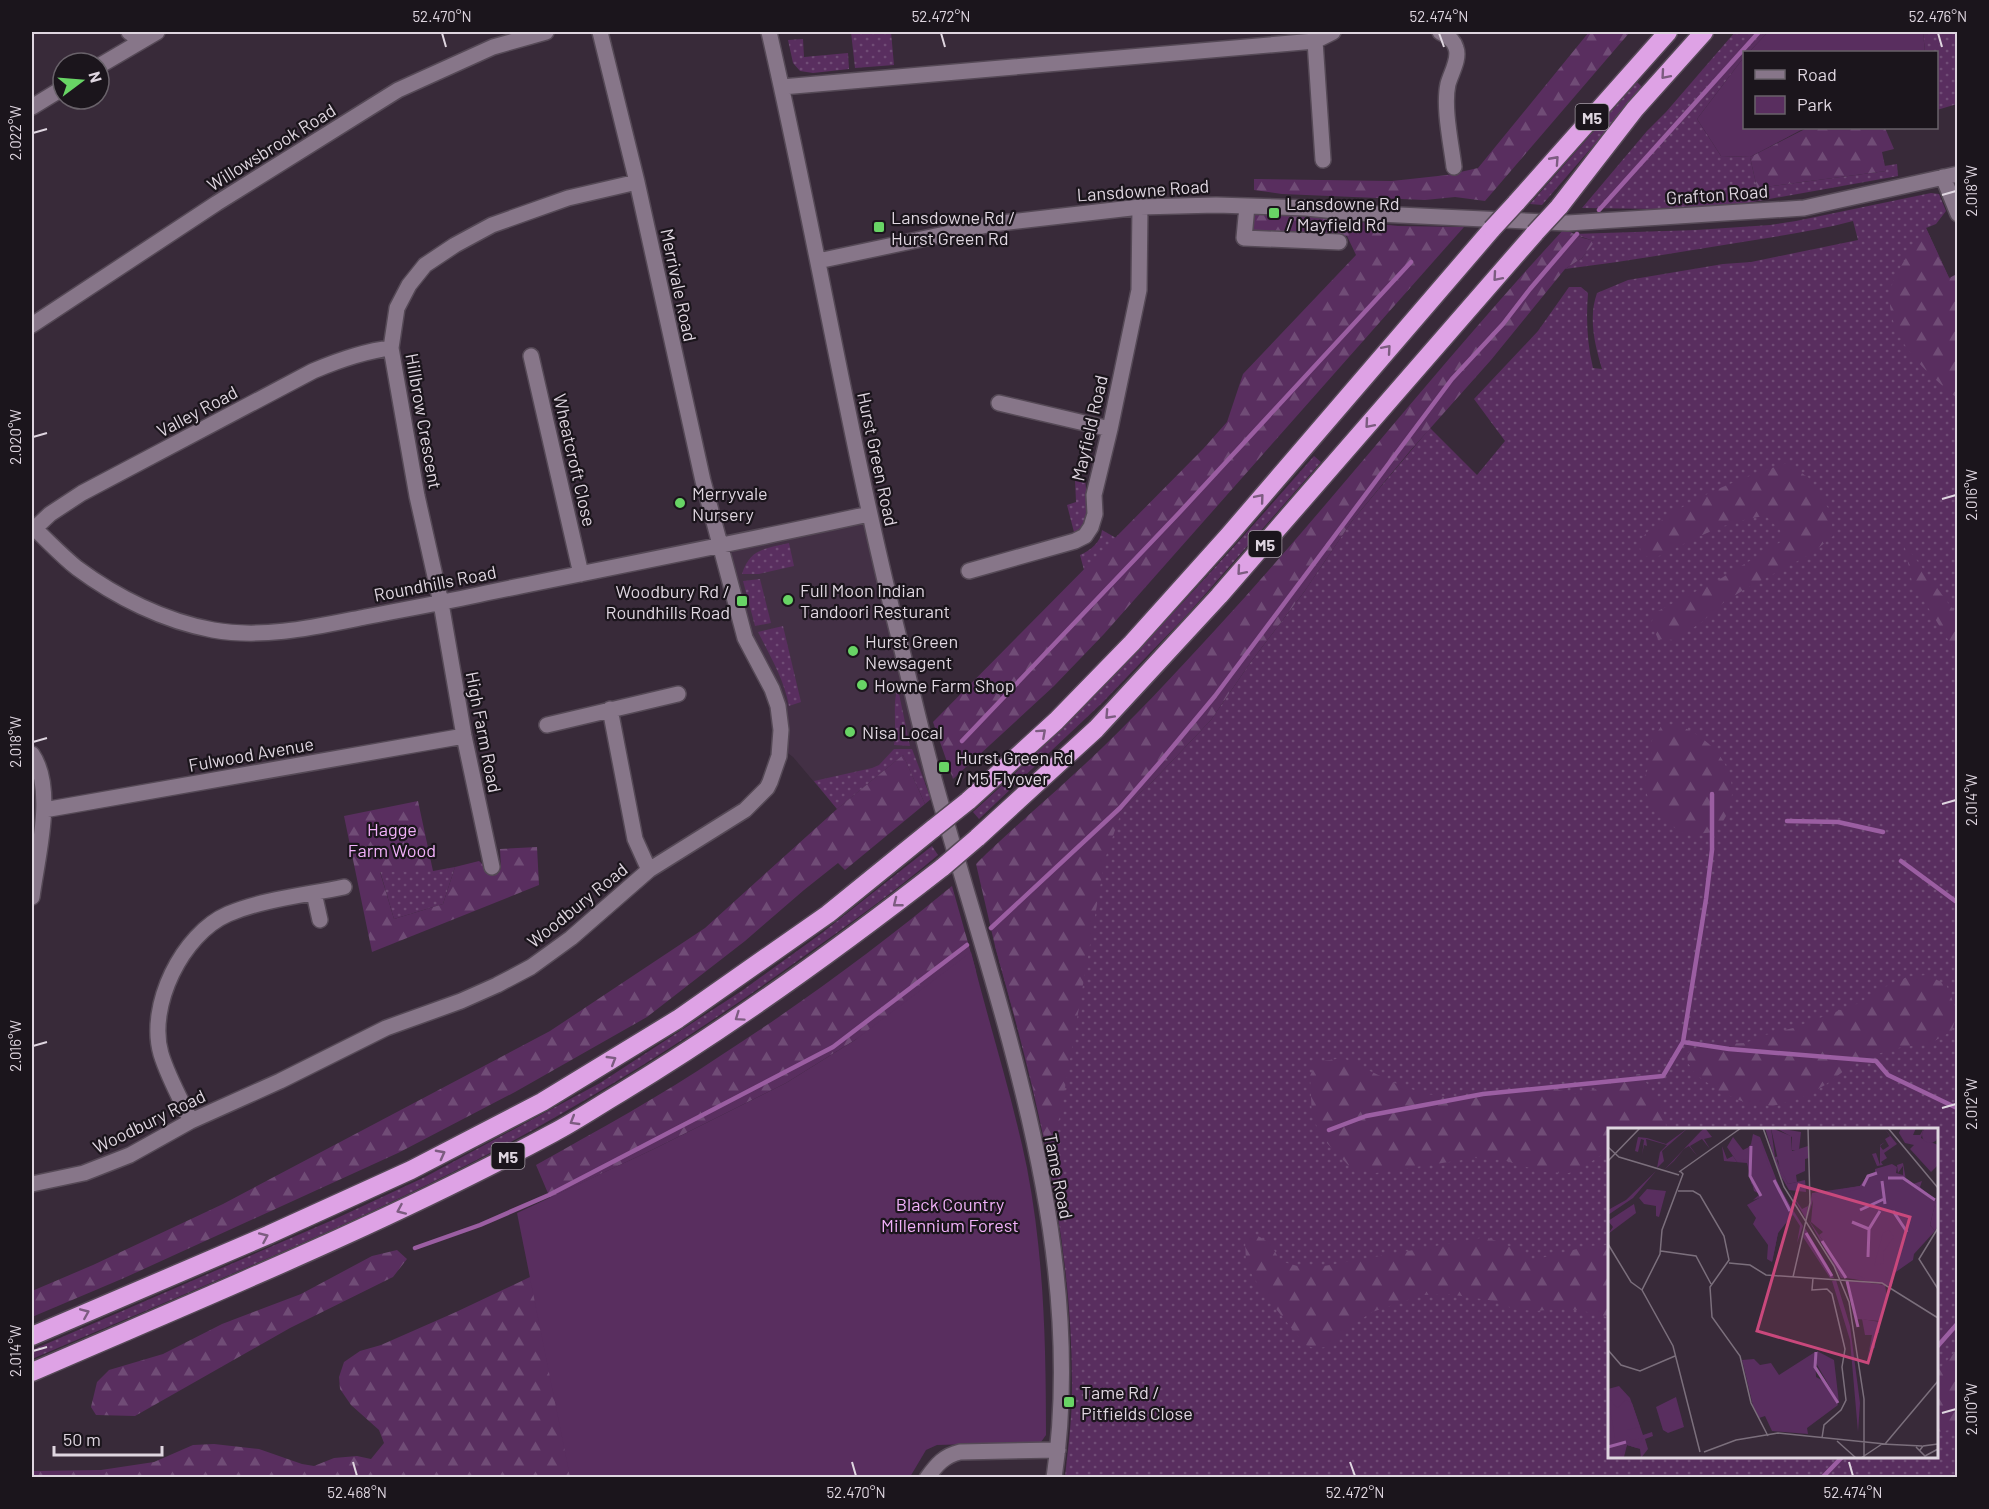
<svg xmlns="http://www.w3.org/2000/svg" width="1989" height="1509" font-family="Barlow,sans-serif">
<defs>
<pattern id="grass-dots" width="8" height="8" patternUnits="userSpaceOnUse" patternTransform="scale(1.5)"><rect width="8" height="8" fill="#592e5f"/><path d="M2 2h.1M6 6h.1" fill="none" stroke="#704c76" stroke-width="1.8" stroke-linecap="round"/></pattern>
<pattern id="forest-firs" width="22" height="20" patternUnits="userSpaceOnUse" patternTransform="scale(1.5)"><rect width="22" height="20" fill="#592e5f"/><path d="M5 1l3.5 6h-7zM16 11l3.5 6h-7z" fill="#704c76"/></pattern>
</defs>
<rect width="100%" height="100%" fill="#382a39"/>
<!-- built -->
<path fill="#433045" d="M869 514 934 779 853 822 837 809 793 757 780 747 781 730 745 638 721 546Z"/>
<!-- grass -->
<path fill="url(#grass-dots)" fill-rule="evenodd" d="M851 32H891L894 65 855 68Z
M1735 32H1768L1749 52H1744V57L1697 119 1721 156 1750 157 1757 188 1886 171 1884 166 1897 164 1898 176 1747 203 1662 209 1582 208 1647 131 1666 112Z
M1923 32H1957V104L1937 110 1936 52H1925Z
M803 39 804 57 848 53 849 69 813 73 800 71 793 63 788 40Z
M1637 82 1643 88 1542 205 1530 204Z
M1931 193 1939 194 1946 211 1936 224 1926 228 1958 297 1957 1477H1065C1068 1449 1072 1420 1072 1391 1073 1239 1036 1092 995 946L1084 845 1153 781 1211 720 1250 663 1304 592 1352 521 1430 428 1477 475 1505 441 1474 399 1538 331 1569 287H1581L1588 293C1586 318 1587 343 1593 368L1602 369C1595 345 1588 318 1597 293L1628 280 1723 264 1751 262 1858 240 1853 221C1812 232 1771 237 1730 244 1675 253 1621 262 1565 269L1582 258 1594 241 1573 234 1696 230 1770 225 1796 221ZM1610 1130H1936V1456H1610Z
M1314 456 1321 462 1186 616 1149 654 1103 702 979 819 973 812C1095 701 1206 580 1314 456Z
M1085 479 1089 516 1088 524 1075 536 1067 505 1076 502 1075 480Z
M1102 530 1116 538 1084 570 1080 555C1090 551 1101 542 1102 530Z
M789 543 794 566 759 574H742C750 548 765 549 789 543Z
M760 579 771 623 755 626 743 581Z
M783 626 801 702 789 706C784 679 770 656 758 632Z
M898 689 910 746 894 745C897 730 892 699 898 689Z
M894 749H912L931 799 925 804 903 755 837 809 814 781 872 768 879 765Z
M932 846 938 855C894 892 847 926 800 959 677 1048 547 1128 410 1193 286 1253 158 1305 32 1359V1350L335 1219 425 1177 600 1083 743 990 822 933Z
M455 867 443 904 394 919 380 871H433Z"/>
<!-- forest -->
<path fill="url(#forest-firs)" d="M1589 32H1630L1485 201 1455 197 1425 200 1282 194 1254 190V179L1392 181 1447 175 1478 168Z
M1846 128H1885L1894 149 1882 152 1886 171 1757 188 1750 157 1805 129Z
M1254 213 1293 215 1398 226 1464 227 1104 634 1054 686 953 779 933 722 1203 449 1227 422 1243 374 1356 255 1347 236 1254 231 1252 224Z
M1926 228 1949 278 1957 274V398C1926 372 1886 338 1890 293 1892 275 1916 243 1926 228Z
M1564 229 1583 238 1595 241 1582 258 1565 269 1491 360 1410 451 1352 521 1304 592 1250 663 1211 720 1153 781 1122 810 1105 859 1051 1168 1027 1061 995 946 976 864C1007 833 1041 805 1073 775 1123 730 1170 679 1216 629 1335 499 1444 359 1564 229Z
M1787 463 1809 478 1830 511 1833 536 1811 554 1745 589 1723 603 1702 622 1674 640 1658 639 1651 623 1656 612 1720 579 1782 541 1780 530 1766 516C1722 521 1692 541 1653 559L1641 554 1639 541C1671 504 1741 478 1787 463Z
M1904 543 1957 615V654L1912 582Z
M1662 725C1669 725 1679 725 1685 728 1727 748 1750 793 1715 832L1686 835 1667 823 1648 799 1644 780 1651 759 1652 740Z
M903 755 925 804 845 870 838 863 804 890 745 941 647 1017 515 1092 398 1153 124 1278 32 1317V1291L93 1265 223 1204 550 1031 705 928 837 809Z
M418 801 433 871 380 872 394 919 443 904 455 867 479 861 493 874 501 869 500 849 537 847 539 885 372 952 344 816Z
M952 886 976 971 855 1040 786 1083 656 1148 550 1198 536 1165C598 1130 661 1096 720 1056 801 1004 878 947 952 886Z
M1926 975 1946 984 1957 1012 1952 1031 1929 1044 1902 1047 1860 1059 1825 1085 1801 1098 1773 1106 1748 1104 1719 1091 1695 1074 1688 1063 1687 1053 1702 1045 1745 1043 1765 1035 1793 1028 1859 1003 1890 984 1907 977Z
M1343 1058 1399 1085 1426 1094 1461 1098 1487 1096 1527 1087 1550 1088 1577 1094 1605 1087 1624 1075 1640 1074C1652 1091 1667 1107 1666 1129L1610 1130 1609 1150 1586 1165 1569 1173 1543 1172 1503 1160 1475 1158 1376 1173 1351 1168 1324 1140 1312 1117 1310 1076 1316 1062Z
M1255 1234 1271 1244 1280 1261 1301 1267 1324 1266 1486 1237 1514 1248 1533 1260 1589 1246 1609 1245V1319L1607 1317 1579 1310 1557 1309 1536 1311 1513 1309 1495 1301 1448 1294 1423 1295 1372 1312 1353 1325 1332 1345 1317 1349 1305 1345 1272 1304 1253 1277 1246 1262 1245 1239Z
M397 1250 407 1259 393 1277 290 1328 135 1416 96 1415 91 1407 97 1382 109 1370 163 1354 222 1324 301 1294 372 1256Z
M530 1277H541L577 1477 32 1478 33 1471 101 1470 154 1462 193 1445 214 1444 259 1449 302 1464 314 1466 334 1458 357 1456 371 1459 384 1443 379 1430 351 1405 340 1389 339 1377 344 1362 360 1351 381 1345 456 1312Z
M1957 1349V1429L1937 1432V1372Z"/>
<!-- park -->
<path fill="#592e5f" d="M1768 32H1923L1925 52H1749Z
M1744 57V128H1803V129L1750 157 1721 156 1697 119Z
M971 952C989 1024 1012 1095 1027 1168 1044 1256 1046 1345 1046 1435L1041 1442 937 1445 926 1450 910 1477H570L517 1213 656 1148 786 1083 855 1040Z"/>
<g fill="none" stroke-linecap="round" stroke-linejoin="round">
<!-- stream -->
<path stroke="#9b5ea2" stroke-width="4.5" d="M1599 210 1759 32
M962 741 1179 513 1411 262
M1787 821 1838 822 1883 832
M1901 861 1958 903
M991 928 1120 808 1161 761 1215 696 1452 379 1503 324 1530 289 1577 234
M1683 1042 1706 899 1712 850V794
M1329 1130 1366 1116 1483 1094 1663 1076 1683 1042 1729 1049 1876 1061 1888 1075 1957 1108
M415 1248 480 1225 549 1195 833 1047 967 945
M1936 1348 1958 1323
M1822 1478 1843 1456"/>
<defs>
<path id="minor" d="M129 32 141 41
M769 32C816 235 849 440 900 642 911 688 922 734 934 779 996 1003 1089 1242 1054 1478
M1440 32C1446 35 1454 40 1456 48 1460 59 1451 73 1448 84 1443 107 1451 143 1454 167
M1315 41 1323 160
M99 66 157 32
M782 87 1315 41 1333 32
M32 107 63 88
M1943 177 1958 214
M1247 206 1244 238 1339 242
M818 261 992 224 1140 207 1216 205 1306 208 1357 213 1568 223 1804 208 1958 174
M32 325 217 203 398 90 493 47 546 32
M531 356 581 574
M999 403 1110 429
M34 528C48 541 62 556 77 568 116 597 164 621 213 630 264 639 315 627 365 617 406 609 446 602 486 593 613 567 741 542 869 514
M32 531 50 514 82 493 313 371C339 360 364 351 391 348
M969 571 1075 541 1085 536 1091 527 1095 514 1094 495 1110 429 1139 290 1140 207
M610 709 635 839 649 870
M547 725 678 694
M32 754C56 789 37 857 32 897
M44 810 464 736
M492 867 464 736 441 603 417 496 391 348 397 308 409 285 425 265 455 245 492 225 568 198 637 182
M314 893 320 920
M191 1121C181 1100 168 1077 161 1054 147 1006 182 934 228 914 264 899 306 895 344 887
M32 1184 84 1173 130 1155 191 1121 280 1081 386 1028 461 1001 497 985 531 967 571 938 649 870 745 810 767 788 770 782 779 756 781 730 778 706 772 689 745 638 736 604 703 481 637 182 600 32
M927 1478C937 1464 944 1456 960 1452L1058 1450"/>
<path id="highway" d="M1516 203 1668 32
M1559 207 1635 109 1704 32
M968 801 1056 721 1132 643 1229 535 1492 229
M977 838 1096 729 1219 596 1535 233
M32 1336 268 1235 411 1170 542 1102 678 1019 828 914 934 828
M32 1372C207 1296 384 1224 553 1133 576 1121 598 1106 620 1093 734 1024 838 949 943 867"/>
</defs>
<!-- minor casing -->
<use href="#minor" stroke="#554956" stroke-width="18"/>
<!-- highway casing -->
<use href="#highway" stroke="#554956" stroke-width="21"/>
<!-- minor -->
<use href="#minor" stroke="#877689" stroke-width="15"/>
<!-- highway -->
<use href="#highway" stroke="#dea2e5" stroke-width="18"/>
<defs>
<path id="highway-bridge" d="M1492 229 1516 203
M1535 233 1559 207
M934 828 968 801
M943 867 977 838"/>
</defs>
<!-- highway-bridge casing -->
<use href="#highway-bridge" stroke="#554956" stroke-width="21" stroke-linecap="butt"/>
<!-- highway-bridge -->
<use href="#highway-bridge" stroke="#dea2e5" stroke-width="18"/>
</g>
<!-- one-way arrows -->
<defs><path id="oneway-chevron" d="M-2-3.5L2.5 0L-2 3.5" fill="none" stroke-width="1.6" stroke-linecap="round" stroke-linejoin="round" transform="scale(1.5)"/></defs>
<g stroke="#7c5c80">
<use href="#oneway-chevron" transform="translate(1665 75) rotate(131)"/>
<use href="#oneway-chevron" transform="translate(1555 160) rotate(-48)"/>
<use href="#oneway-chevron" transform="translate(1497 277) rotate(131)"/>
<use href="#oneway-chevron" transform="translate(1387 349) rotate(-49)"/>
<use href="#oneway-chevron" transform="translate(1369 424) rotate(131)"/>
<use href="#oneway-chevron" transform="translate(1260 498) rotate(-50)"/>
<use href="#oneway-chevron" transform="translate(1241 571) rotate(131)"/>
<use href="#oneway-chevron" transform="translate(1109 715) rotate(133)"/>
<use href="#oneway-chevron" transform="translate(1042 733) rotate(-42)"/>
<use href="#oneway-chevron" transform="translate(897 903) rotate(142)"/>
<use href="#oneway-chevron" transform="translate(739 1017) rotate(145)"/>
<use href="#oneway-chevron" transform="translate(612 1060) rotate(-31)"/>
<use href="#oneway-chevron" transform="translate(574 1121) rotate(149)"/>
<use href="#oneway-chevron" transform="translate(441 1154) rotate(-28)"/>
<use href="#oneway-chevron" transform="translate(401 1210) rotate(156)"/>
<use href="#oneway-chevron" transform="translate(264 1237) rotate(-24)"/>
<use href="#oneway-chevron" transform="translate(85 1313) rotate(-23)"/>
</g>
<!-- ticks -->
<path fill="none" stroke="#dfd6e0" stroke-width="2" d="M442 33 446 47M941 33 945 47M1439 33 1444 47M1938 33 1942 47M33 133 47 129M1942 195 1956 191M33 437 47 433M1942 499 1956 495M33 742 47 738M1942 804 1956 800M33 1046 47 1042M1942 1108 1956 1104M33 1351 47 1347M1942 1413 1956 1409M353 1462 357 1476M852 1462 856 1476M1350 1462 1355 1476M1849 1462 1853 1476"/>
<!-- markers -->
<g fill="#68d465" stroke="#1b151c" stroke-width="2">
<rect x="1268" y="207" width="12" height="12" rx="3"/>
<rect x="873" y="221" width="12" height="12" rx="3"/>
<circle cx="680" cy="503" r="6"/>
<circle cx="788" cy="600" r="6"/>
<rect x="736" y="595" width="12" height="12" rx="3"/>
<circle cx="853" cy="651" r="6"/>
<circle cx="862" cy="685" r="6"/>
<circle cx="850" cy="732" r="6"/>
<rect x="938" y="761" width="12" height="12" rx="3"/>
<rect x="1063" y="1396" width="12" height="12" rx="3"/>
</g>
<g text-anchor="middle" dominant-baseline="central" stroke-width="4.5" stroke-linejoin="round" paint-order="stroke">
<!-- shield labels -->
<g fill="#1b151c" stroke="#a49ca5" stroke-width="1.5">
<rect x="1575.5" y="104" width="33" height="26" rx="4.5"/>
<rect x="1248.5" y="531" width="33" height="26" rx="4.5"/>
<rect x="491.5" y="1143" width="33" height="26" rx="4.5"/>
</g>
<g font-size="16" font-weight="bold" fill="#dfd6e0">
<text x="1592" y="117">M5</text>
<text x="1265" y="544">M5</text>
<text x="508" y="1156">M5</text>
</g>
<!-- street labels -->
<g font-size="18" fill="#dfd6e0" stroke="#1b151c">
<text transform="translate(271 147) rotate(-32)">Willowsbrook Road</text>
<text transform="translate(1143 190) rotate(-4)">Lansdowne Road</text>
<text transform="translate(1717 194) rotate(-4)">Grafton Road</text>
<text transform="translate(679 285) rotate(78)">Merrivale Road</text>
<text transform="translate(197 411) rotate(-28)">Valley Road</text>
<text transform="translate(424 421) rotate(80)">Hillbrow Crescent</text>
<text transform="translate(1089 428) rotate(-77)">Mayfield Road</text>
<text transform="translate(878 459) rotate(78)">Hurst Green Road</text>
<text transform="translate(575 460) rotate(77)">Wheatcroft Close</text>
<text transform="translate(435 583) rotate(-11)">Roundhills Road</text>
<text transform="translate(484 732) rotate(79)">High Farm Road</text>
<text transform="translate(251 754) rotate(-10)">Fulwood Avenue</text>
<text transform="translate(577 905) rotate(-39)">Woodbury Road</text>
<text transform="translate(149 1121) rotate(-26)">Woodbury Road</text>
<text transform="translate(1059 1176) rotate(79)">Tame Road</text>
</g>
<!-- poi labels -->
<g font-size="18" fill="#dfd6e0" stroke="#1b151c" text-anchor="start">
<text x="1286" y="203">Lansdowne Rd<tspan x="1286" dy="21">/ Mayfield Rd</tspan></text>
<text x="891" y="217">Lansdowne Rd /<tspan x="891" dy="21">Hurst Green Rd</tspan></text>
<text x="692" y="493">Merryvale<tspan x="692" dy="21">Nursery</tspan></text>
<text x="800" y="590">Full Moon Indian<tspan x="800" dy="21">Tandoori Resturant</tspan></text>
<text x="730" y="591" text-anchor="end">Woodbury Rd /<tspan x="730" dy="21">Roundhills Road</tspan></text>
<text x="865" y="641">Hurst Green<tspan x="865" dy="21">Newsagent</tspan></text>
<text x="874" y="685">Howne Farm Shop</text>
<text x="862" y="732">Nisa Local</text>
<text x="956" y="757">Hurst Green Rd<tspan x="956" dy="21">/ M5 Flyover</tspan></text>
<text x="1081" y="1392">Tame Rd /<tspan x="1081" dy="21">Pitfields Close</tspan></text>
</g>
<!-- park labels -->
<g font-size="18" fill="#f2b1fa" stroke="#1b151c">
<text x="392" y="829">Hagge<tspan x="392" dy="21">Farm Wood</tspan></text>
<text x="950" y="1204">Black Country<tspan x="950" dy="21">Millennium Forest</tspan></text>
</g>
</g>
<!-- overview -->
<g transform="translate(1608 1128)">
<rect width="330" height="330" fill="#382a39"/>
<path d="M80 0 54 23 56 33 49 40 52 24 59 17 38 11 39 18 36 17 34 27 36 12 33 11 30 24 27 23 30 9 39 10 58 16ZM97 0 104 9 96 11 102 21 94 11 82 18 90 29 81 18 76 21 66 33 56 42 93 3ZM157 0H163L167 29 171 28 169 33 180 56 197 52 198 64 181 62 194 81 200 78 202 67 198 91 171 45ZM276 0 289 16 276 25 279 30 273 34 275 37 269 38 264 26 268 25 272 37V17L277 14 272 18 275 22 281 18 277 11 282 8ZM293 0H308L305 7H312L316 0 313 10 330 17V37L323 44 302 21 306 17 297 15 291 5ZM295 35 298 52 305 56 314 53 312 59 328 73 322 97 327 103 306 126 305 132 285 146 284 158 240 150 211 107 215 104 203 94 205 72 199 92 204 65 252 58 259 48 267 45V41L284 36 289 39 288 45 295 47V38L290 45 289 37ZM209 223 226 232 231 275 208 235ZM11 258 22 270 35 307 44 304 45 308 37 311 40 321 33 330 32 321 19 317 16 329 0 330V261Z" fill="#592e5f"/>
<path d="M168 0 193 4 191 22H184V9ZM145 6 152 9 172 61 195 98 189 115 192 98 185 87 180 90 170 105 164 134 155 69 145 72 152 66 146 63 139 35 116 33 114 18 119 31 125 28 129 34 143 16ZM48 43 25 70 0 87V82L18 72ZM261 47 254 60 212 71 206 66 252 58ZM200 91 232 138 257 151 233 150ZM197 100 219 136 226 150H222L195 109ZM281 102 286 109 275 124 276 135 266 138 275 105ZM228 152 242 198 252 275 250 304 242 212 224 153ZM254 191 272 194 271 205H267V220L262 221 259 233 264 207H257ZM0 269 9 280 18 272 24 275 32 299 19 302V307L24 312 35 310 29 320 19 317 13 330H5L0 325V310H7Z" fill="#592e5f"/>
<path d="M26 76 28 85 0 106 5 99 0 93ZM207 224 208 249 219 255 230 277 199 300 200 306 164 303 157 288 151 290 145 278 134 232 146 231 152 237 163 235 171 247Z" fill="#592e5f"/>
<path d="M163 0 183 8 184 23 200 18 201 30 197 31V43L188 47 189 54 180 56 172 41ZM125 9 135 22 153 13 161 39 186 85 170 105 164 134 159 131 160 117 145 96 148 90 139 77 153 69 143 55 139 31 129 34 119 19ZM39 61 58 63 51 89 48 88V78L36 76 31 70ZM330 63V97L327 103 322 97ZM240 152 277 157 279 169 271 193 249 191ZM68 269 76 299 60 305 55 302 48 279Z" fill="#592e5f"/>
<path d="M314 7a8 8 0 1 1 16 0a8 8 0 1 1-16 0Z" fill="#592e5f"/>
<path fill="none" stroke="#9b5ea2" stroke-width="3" d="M143 18 142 48 153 68M280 50H295L327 72M166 52 182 83M274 53 277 76M255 58 260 48 269 45M252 82 276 71M285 83 299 104M244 94 261 101M198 105 224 148M214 113 238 150M260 129 261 101 272 83M239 153 250 199M208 224 207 239 230 275M0 319 18 314"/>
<path fill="none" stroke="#7b6f7c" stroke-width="1.5" d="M155 0 176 59 226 138 241 174 256 271V330M280 0 330 60M0 19 11 29 71 47M0 33 32 0M72 43 75 46 54 102 52 126 34 162 65 218 92 324M71 44 133 0M70 63H85L92 67 116 108 121 132 102 159 104 189 132 228 143 275 160 308M330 100 311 131 330 161M0 116 23 154 34 162M53 123 88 128 103 156M121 135 142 137 158 147 274 155 330 190M185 149 202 75 200 0M205 150 204 162 219 161 224 166 237 221 234 239 238 272 233 282 216 297 214 310M0 222 13 237 32 243 67 228M229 313 248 330M274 316 314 318M277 316 330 253M308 319 317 328 330 321M312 322 315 318 330 316M96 324 128 312 170 305 277 316M253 330 274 316"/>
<path fill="#c9487c" fill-opacity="0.15" stroke="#c9487c" stroke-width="3" d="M191 57 302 89 260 235 149 203Z"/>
<rect width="330" height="330" fill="none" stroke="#dfd6e0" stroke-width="3"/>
</g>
<!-- border -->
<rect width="1989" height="1509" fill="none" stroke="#1b151c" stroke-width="66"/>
<!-- legend -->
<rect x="1743" y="51" width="195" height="78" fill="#1b151c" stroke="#69626a" stroke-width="1.5"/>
<rect x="1755" y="70" width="30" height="9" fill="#877689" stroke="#69626a" stroke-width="1.5"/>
<text x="1797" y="81" font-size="18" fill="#dfd6e0">Road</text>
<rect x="1755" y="96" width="30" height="18" fill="#592e5f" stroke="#69626a" stroke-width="1.5"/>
<text x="1797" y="111" font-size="18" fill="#dfd6e0">Park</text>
<!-- north arrow -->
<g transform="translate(81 81) rotate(74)"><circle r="28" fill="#1b151c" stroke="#69626a" stroke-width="1.5"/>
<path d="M0-4.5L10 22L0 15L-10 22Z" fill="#68d465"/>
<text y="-9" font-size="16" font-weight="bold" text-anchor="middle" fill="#dfd6e0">N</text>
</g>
<!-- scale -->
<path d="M54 1446v9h108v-9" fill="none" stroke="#dfd6e0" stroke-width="3"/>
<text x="63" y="1446" font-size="18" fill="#dfd6e0" stroke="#1b151c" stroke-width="4.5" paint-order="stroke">50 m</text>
<rect x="33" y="33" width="1923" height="1443" fill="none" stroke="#dfd6e0" stroke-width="2"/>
<g font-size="15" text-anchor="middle" fill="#dfd6e0">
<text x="442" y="22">52.470°N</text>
<text x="941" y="22">52.472°N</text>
<text x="1439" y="22">52.474°N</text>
<text x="1938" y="22">52.476°N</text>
<text transform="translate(16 133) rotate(-90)" y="5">2.022°W</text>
<text transform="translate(1972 191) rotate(-90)" y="5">2.018°W</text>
<text transform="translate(16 437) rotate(-90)" y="5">2.020°W</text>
<text transform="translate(1972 495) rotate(-90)" y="5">2.016°W</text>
<text transform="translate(16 742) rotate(-90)" y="5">2.018°W</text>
<text transform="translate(1972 800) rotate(-90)" y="5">2.014°W</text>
<text transform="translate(16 1046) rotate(-90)" y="5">2.016°W</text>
<text transform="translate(1972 1104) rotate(-90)" y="5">2.012°W</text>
<text transform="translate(16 1351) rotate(-90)" y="5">2.014°W</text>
<text transform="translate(1972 1409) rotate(-90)" y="5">2.010°W</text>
<text x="357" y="1498">52.468°N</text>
<text x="856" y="1498">52.470°N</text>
<text x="1355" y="1498">52.472°N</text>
<text x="1853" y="1498">52.474°N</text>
</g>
</svg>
